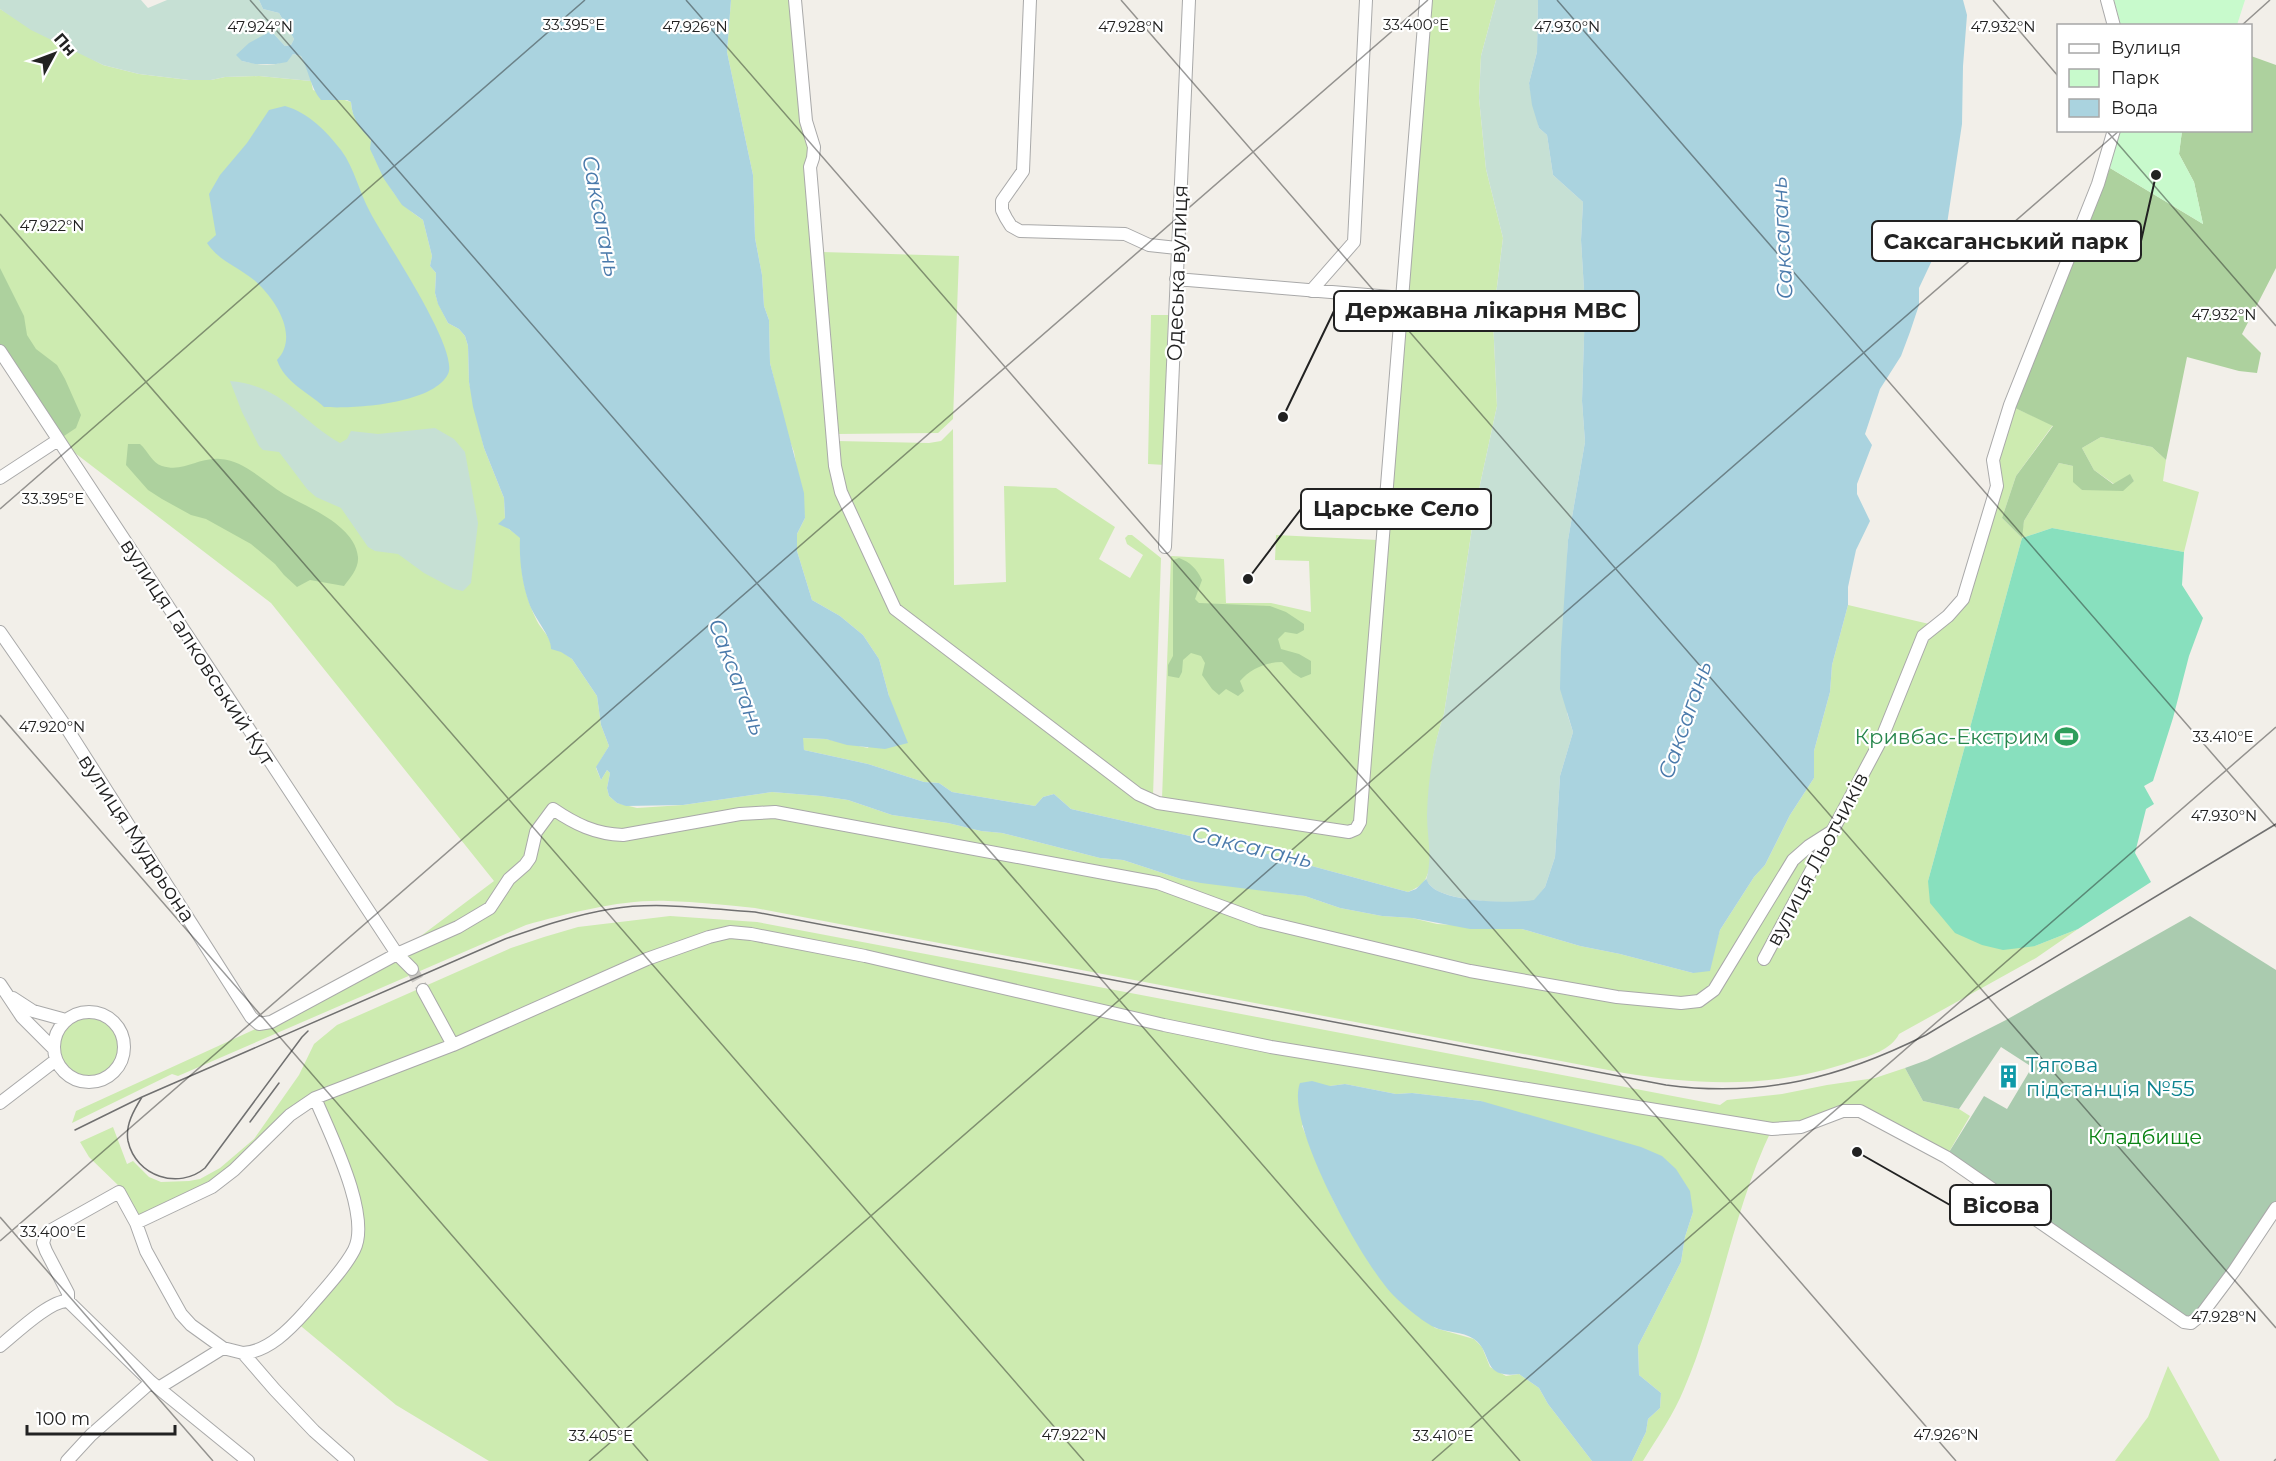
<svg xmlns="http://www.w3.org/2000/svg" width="2276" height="1461" font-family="Montserrat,sans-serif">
<rect width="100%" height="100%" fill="#f2efe9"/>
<!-- grass -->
<path fill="#cdebb0" d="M731 0H791L810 147 832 467 892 611 1136 797 1358 832 1430 0H1496L1481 56 1479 98 1486 169 1503 238 1493 319 1497 406 1475 508 1444 714C1433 746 1429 780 1428 814 1427 834 1436 859 1426 878 1423 885 1415 889 1408 892L1256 851 1071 809 1054 794 1043 797 1035 806 952 792 939 783 924 782 868 764 804 750 802 738 826 739 868 748 889 696 879 659 863 635 840 616 812 600 797 551V534L805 518 794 452 788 436 770 363 769 320 764 306 762 275 755 238 753 175 727 52Z
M0 9 103 65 139 74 189 80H211L225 77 259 76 311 81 313 90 351 102C352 121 363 124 370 139 373 144 371 152 374 157 390 186 393 200 423 220L432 256 430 266 436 273 435 293 438 303 448 323 459 329 465 336 468 346 469 382 484 448 504 498 505 519 509 529 521 538C519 566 524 595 537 621 541 629 549 635 551 644L572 659 597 696 601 725 609 746 596 768 601 780 607 770 610 773 607 788 609 796 617 803 637 808 683 805 772 792 821 796 848 800 892 815 948 823 981 831 1002 833 1100 858 1123 860 1181 879 1305 896 1340 908 1382 916 1412 918 1437 924 1522 929 1580 946 1620 954 1693 973 1715 947 1720 930 1754 877 1765 865 1790 815 1814 778V751L1830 692 1832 665 1848 605 1942 627 1954 619 1967 601 1997 459 2015 408 2053 425 2016 476 2002 518 2021 537 2024 521 2059 463 2073 466 2082 490 2134 481 2130 475 2114 484 2094 470 2082 448 2101 437 2152 447 2166 460 2163 481 2199 492 2184 552 2052 528 2022 538 1928 881 2035 946 2078 929 2036 958 1899 1034C1891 1050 1870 1056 1853 1061 1777 1088 1703 1086 1624 1073L755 908C726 905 697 902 668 901 622 899 570 913 526 925L178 1076 172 1074 72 1123 76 1111 271 1022 397 954 494 881 271 603 58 440 0 351Z
M822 252 959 256 953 419 938 433 837 434Z
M1151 315H1168L1165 465 1148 464Z
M953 429 954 585 1006 582 1004 486 1056 488 1115 527 1099 559 1130 578 1143 555 1127 544 1125 538 1128 535H1132L1161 558 1153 796 1142 792 899 608 844 491 837 441 929 443 941 441Z
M1276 535 1378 540 1356 821 1348 829 1162 799 1171 556 1224 559 1226 603H1271L1311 612 1309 561 1275 560Z
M670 916 757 922 1720 1105 1727 1100 1782 1094 1827 1085 1875 1078 1905 1068 1923 1101 1959 1109 1970 1116 1946 1157 1860 1111 1772 1129C1732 1212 1720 1305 1684 1389 1674 1414 1657 1438 1643 1461H1632L1646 1432 1648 1419 1660 1408 1661 1393 1639 1375 1638 1346 1681 1262 1685 1237 1693 1212 1481 1101 1412 1093 1396 1094 1345 1084 1330 1086 1302 1126 1334 1202 1364 1253 1435 1328 1474 1339 1482 1347 1490 1367 1506 1376 1519 1374 1539 1388 1548 1404 1592 1461H489L396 1405 296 1322 355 1249 357 1210 315 1099 234 1170 141 1221 122 1189 89 1157 80 1142 113 1127 127 1164 133 1161 149 1177 161 1182 189 1181 200 1179 220 1168 254 1139 299 1075 314 1044 337 1025 511 948 544 937 578 927Z
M55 1047a34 34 0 1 1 68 0a34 34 0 1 1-68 0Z
M2168 1366 2220 1461H2115L2148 1417Z"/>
<!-- forest -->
<path fill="#add19e" d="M2251 56 2276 65V268L2242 334 2261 353 2257 373 2239 371 2187 357 2166 460 2152 447 2101 437 2082 448 2094 470 2113 484 2130 474 2134 481 2123 491 2082 490 2073 482V466L2059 463 2024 521 2022 538 2002 518 2016 476 2053 426 2015 408 2110 168 2203 224 2194 182 2179 154 2182 131 2250 130Z
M0 268 24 316 27 335 36 349 57 365 65 379 81 415 76 428 58 440 0 351Z
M128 444H140C148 451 152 463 162 466 184 473 198 457 220 459 244 460 264 482 284 494 307 507 355 525 358 557 359 568 350 578 344 586L310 580 297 587 284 575 275 564 251 544 206 519 191 515 162 499 148 490 126 465Z
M1179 558C1190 562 1197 569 1202 580L1195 599 1199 603 1270 606 1286 612 1304 624V630L1297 634 1285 632 1278 639 1281 649 1299 654 1311 661V674L1301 678 1293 673 1282 662C1266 662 1250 669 1240 681L1244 691 1238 696 1226 689 1219 695 1212 689 1202 675 1205 663 1201 656 1191 653 1183 660 1182 672 1179 678 1168 676V665L1173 656V560Z"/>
<!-- wetland -->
<path fill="#c6e0d4" d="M0 0H141L148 8 167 0H259L263 9 279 13 294 39 291 45 285 46 271 31 265 34 242 61C260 65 280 69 293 54L301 56 311 75V81L259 76 225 77 211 80H189L139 74 103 65 31 30 0 9Z
M1496 0H1538L1537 52 1529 83 1539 128 1547 135 1553 175 1583 202 1581 240 1585 306 1582 401 1585 442 1568 540 1565 604 1567 713 1573 732 1560 776 1555 857 1545 887 1534 901C1513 904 1448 902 1432 887 1429 885 1428 882 1426 880 1433 857 1427 837 1427 815 1428 780 1433 746 1444 714L1475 508 1497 406 1493 319 1503 238 1486 169 1479 98 1481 56Z
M230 381C283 386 298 419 340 443L347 439 351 431 378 434 435 428 454 439 465 452 478 523 471 583 463 591 454 589 424 573 398 554 375 551 368 547 341 508 316 497 307 489 279 452 263 450 259 446 242 412Z"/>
<!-- cemetery -->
<path fill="#aacbaf" d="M2190 916 2276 970V1208L2191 1323 1946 1157 1984 1096 2007 1109 2032 1067 2001 1047 1959 1109 1923 1101 1905 1068 1927 1060 2006 1020Z"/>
<!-- park -->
<path fill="#c8facc" d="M2114 0H2245L2237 25 2121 26Z
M2119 131H2182L2179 154 2194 182 2203 224 2110 168Z"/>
<!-- pitch -->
<path fill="#88e0be" d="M2052 528 2184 552 2182 585 2203 618 2189 656 2173 718 2153 781 2144 786 2154 804 2146 809 2135 853 2151 882 2078 929 2035 946 2003 950 1982 945 1955 933 1930 903 1928 881 2022 538Z"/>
<!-- water -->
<path fill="#aad3df" d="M259 0H731L727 52 753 175 755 238 762 275 764 306 769 320 770 363 804 493 805 518 797 534V551L812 600 840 616 863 635 879 659 889 696 908 743 885 749 847 745 826 739 803 738 804 750 868 764 924 782 939 783 952 792 1035 806 1043 797 1054 794 1071 809 1256 851 1408 892 1416 889 1426 879C1428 882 1429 885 1432 887 1448 902 1513 904 1534 900L1545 887 1555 857 1560 776 1573 732 1560 689 1561 649 1568 540 1585 442 1582 401 1585 306 1581 240 1583 202 1553 175 1547 135 1539 128 1532 105 1529 83 1537 52 1538 0H1963L1967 15 1963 66 1962 124 1947 224 1935 254 1919 288V305L1910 332 1901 356 1880 389 1865 434 1872 445 1857 484V494L1870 521 1856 550 1848 587V605L1832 665 1830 692 1814 751V778L1790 815 1765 865 1754 877 1720 930 1710 971 1693 973 1620 954 1580 946 1522 929H1470L1412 918 1382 916 1340 908 1305 896 1201 883 1181 879 1123 860 1100 858 1002 833 981 831 948 823 892 815 848 800 821 796 772 792 683 805 626 806 617 803 609 796 607 788 610 773 607 770 601 780 596 767 609 746 601 725 597 696 572 659 561 652 551 649C552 637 534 618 529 603 522 583 519 560 520 538L509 529 498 524 505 518 504 498 484 448 473 407 469 382 468 346 465 336 459 329 448 323 438 304 435 293 436 273 430 266 432 256 423 220 402 205 384 179 370 149 371 140C360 128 352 119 351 102L347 100H321C310 87 309 71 301 56L293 54 287 62 276 64H255L242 61 236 55 249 43 271 31 285 46 291 45 294 39 279 13 263 9Z
M285 106C309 113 326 131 341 150 355 169 359 192 370 212 384 239 460 350 448 374 433 404 354 409 324 407 307 391 285 383 277 360 300 336 275 298 254 280 238 267 219 261 207 243L216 235 209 194 220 175 247 143 269 110Z
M1312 1081 1330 1086 1345 1084 1396 1094 1412 1093 1481 1101 1641 1147 1662 1156 1676 1169 1690 1191 1693 1212 1685 1237 1681 1262 1638 1346 1639 1375 1661 1393 1660 1408 1648 1419 1646 1432 1632 1461H1592L1548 1404 1539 1388 1519 1374C1480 1379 1494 1353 1474 1339 1462 1331 1446 1333 1434 1327 1423 1322 1403 1305 1394 1296 1364 1266 1284 1123 1300 1083Z"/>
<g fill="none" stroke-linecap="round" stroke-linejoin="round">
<!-- minor-tunnel -->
<path stroke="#c8c6c1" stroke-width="12" stroke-dasharray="12 6" stroke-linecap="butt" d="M412 969 423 990"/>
<defs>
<path id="minor" d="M795 0 806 121 814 147 813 158 810 167 835 466 841 492 895 609 1138 794 1158 803 1349 832 1356 829 1360 822 1426 0
M1030 0 1023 171 1002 201V210L1006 218 1011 226 1020 231 1125 234 1149 245 1177 248
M2107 0 2114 26
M1176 279 1403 298
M1311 291 1354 242 1366 0
M0 351 397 954 412 969
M0 478 58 440
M1165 547 1189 0
M0 632 66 727 251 1017 259 1024 271 1022 397 954 458 927 490 908 509 879 525 865 530 858 536 832 553 809C575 824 595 834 623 835L740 814 775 812 1158 883 1261 921 1470 971 1617 997 1681 1003 1699 1001 1714 990 1793 860 1809 846 1831 832
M1764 959 1881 740 1923 636 1948 616 1963 599 1997 486 1993 460 2010 405 2098 184 2114 130
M0 984 22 1017 53 1048
M423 990 453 1045
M13 998 33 1011 66 1020
M54 1047a35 35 0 1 1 70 0a35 35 0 1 1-70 0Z
M0 1103 56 1060
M136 1223 212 1187 234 1170 290 1115 315 1098 453 1045 647 959 709 937 730 932 751 934 865 956 1164 1025 1271 1047 1772 1129 1801 1127 1843 1111H1860L1946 1157 2184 1322 2191 1323 2201 1315 2234 1271 2276 1208
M68 1301V1293L46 1251 43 1243 46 1233 119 1192 136 1223 146 1251 181 1314 191 1325 223 1348 243 1353 275 1390 314 1431 348 1461
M0 1346C15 1334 50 1300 68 1301L151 1382 248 1461
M243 1353C268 1352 290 1329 306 1311 321 1293 343 1271 354 1250 372 1216 329 1132 315 1098
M160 1387 223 1348
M67 1461 91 1435 151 1382"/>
</defs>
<!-- minor casing -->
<use href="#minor" stroke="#a9a9a9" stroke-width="14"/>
<!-- minor -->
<use href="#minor" stroke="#fff" stroke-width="12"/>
<!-- tram -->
<path stroke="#707070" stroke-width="1.5" d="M142 1097C134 1110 125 1125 128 1141 136 1177 179 1190 205 1168L302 1037 308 1031
M250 1122 279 1083
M75 1130 142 1097 505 939C540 927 574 915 611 909 658 901 707 909 755 912L1666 1085C1762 1098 1840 1078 1926 1035L2276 824"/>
</g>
<!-- ticks -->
<path fill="none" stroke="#222" stroke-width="1.5" stroke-opacity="0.45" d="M250 0 1520 1461M686 0 1956 1461M1121 0 2276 1328M1557 0 2276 827M1993 0 2058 76M2241 26 2270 0M2106 130 2276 326M0 214 1084 1461M0 509 585 0M0 715 648 1461M0 1217 213 1461M0 1241 1428 0M589 1461 2120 130M1432 1461 2276 727M2274 1461 2276 1459"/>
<!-- icons -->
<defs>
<symbol id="stadium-bare" viewBox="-9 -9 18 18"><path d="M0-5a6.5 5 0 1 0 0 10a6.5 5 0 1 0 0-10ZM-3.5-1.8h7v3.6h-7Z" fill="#2e9e5b" stroke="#fff" stroke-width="2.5" paint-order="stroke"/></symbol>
<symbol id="building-bare" viewBox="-9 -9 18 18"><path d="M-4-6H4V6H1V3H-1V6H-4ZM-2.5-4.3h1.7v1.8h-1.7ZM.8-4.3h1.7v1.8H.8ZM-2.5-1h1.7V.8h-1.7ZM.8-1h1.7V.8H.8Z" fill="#0f9aa8" stroke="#fff" stroke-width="2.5" paint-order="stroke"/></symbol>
</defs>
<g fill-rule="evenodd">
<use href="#stadium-bare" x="2050" y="720" width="33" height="33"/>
<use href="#building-bare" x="1992" y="1060" width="33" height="33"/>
</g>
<g text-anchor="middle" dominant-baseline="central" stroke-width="4.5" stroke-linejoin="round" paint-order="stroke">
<!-- street labels -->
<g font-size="21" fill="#222" stroke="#fff">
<text transform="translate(1177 273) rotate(-88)">Одеська вулиця</text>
<text transform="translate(198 652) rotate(57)">вулиця Галковський Кут</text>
<text transform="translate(137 838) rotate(57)">вулиця Мудрьона</text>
<text transform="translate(1817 859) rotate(-62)">вулиця Льотчиків</text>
</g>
<!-- leisure labels -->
<g font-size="21" fill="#27864d" stroke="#fff" text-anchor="end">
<text x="2049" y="736">Кривбас-Екстрим</text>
</g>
<!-- culture labels -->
<g font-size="21" fill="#0d838f" stroke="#fff" text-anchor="start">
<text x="2026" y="1064">Тягова<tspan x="2026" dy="24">підстанція №55</tspan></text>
</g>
<!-- park labels -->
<g font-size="21" fill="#0c8416" stroke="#fff">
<text x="2145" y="1136">Кладбище</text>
</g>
<!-- water labels -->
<g font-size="22" font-style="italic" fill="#4a7aab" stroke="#fff">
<text transform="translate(601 216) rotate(79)">Саксагань</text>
<text transform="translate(1782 238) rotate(-93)">Саксагань</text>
<text transform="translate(737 677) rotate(69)">Саксагань</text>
<text transform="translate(1685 720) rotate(-71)">Саксагань</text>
<text transform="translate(1252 847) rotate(13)">Саксагань</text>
</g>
</g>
<g font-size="15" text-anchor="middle" fill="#222" stroke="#fff" stroke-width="4.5" stroke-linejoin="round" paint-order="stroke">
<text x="574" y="30">33.395°E</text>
<text x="1416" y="30">33.400°E</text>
<text x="2003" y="32">47.932°N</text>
<text x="260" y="32">47.924°N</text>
<text x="695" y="32">47.926°N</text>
<text x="1131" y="32">47.928°N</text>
<text x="1567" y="32">47.930°N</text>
<text x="52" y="231">47.922°N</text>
<text x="2224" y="320">47.932°N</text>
<text x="53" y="504">33.395°E</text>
<text x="52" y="732">47.920°N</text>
<text x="2223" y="742">33.410°E</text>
<text x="2224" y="821">47.930°N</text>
<text x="53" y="1237">33.400°E</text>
<text x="2224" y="1322">47.928°N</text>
<text x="1074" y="1440">47.922°N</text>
<text x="1946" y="1440">47.926°N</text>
<text x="601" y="1441">33.405°E</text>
<text x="1443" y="1441">33.410°E</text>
</g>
<!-- callouts -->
<path fill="none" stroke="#222" stroke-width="2" d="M2156 175L2141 241M1283 417L1334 311M1248 579L1301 509M1857 1152L1950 1205"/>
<g fill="#222" stroke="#fff" stroke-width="2">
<circle cx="2156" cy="175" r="6"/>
<circle cx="1283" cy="417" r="6"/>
<circle cx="1248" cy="579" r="6"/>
<circle cx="1857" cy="1152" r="6"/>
</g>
<g fill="#fff" stroke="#222" stroke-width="2">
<rect x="1872" y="221" width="269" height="40" rx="6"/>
<rect x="1334" y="291" width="305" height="40" rx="6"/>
<rect x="1301" y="489" width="190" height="40" rx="6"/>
<rect x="1950" y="1185" width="101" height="40" rx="6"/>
</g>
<g font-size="22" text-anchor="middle" font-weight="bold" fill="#222">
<text x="2006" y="249">Саксаганський парк</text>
<text x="1486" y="318">Державна лікарня МВС</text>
<text x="1396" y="516">Царське Село</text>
<text x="2001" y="1213">Вісова</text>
</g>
<!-- legend -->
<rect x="2057" y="24" width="195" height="108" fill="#ffffff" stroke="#a7a7a7" stroke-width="1.5"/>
<rect x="2069" y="44" width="30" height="9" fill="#ffffff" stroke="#a7a7a7" stroke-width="1.5"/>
<text x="2111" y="54" font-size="18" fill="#222222">Вулиця</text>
<rect x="2069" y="69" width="30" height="18" fill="#c8facc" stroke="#a7a7a7" stroke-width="1.5"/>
<text x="2111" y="84" font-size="18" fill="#222222">Парк</text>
<rect x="2069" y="99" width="30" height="18" fill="#aad3df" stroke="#a7a7a7" stroke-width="1.5"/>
<text x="2111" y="114" font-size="18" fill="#222222">Вода</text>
<!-- north arrow -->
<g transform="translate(54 54) rotate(49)" stroke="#ffffff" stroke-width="4.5" paint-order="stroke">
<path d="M0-4.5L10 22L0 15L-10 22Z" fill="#222222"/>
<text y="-9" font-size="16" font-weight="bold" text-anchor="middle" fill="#222222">Пн</text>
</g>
<!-- scale -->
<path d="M27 1425v9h148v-9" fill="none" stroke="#222222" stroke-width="3"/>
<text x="36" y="1425" font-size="18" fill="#222222" stroke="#ffffff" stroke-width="4.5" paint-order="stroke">100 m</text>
</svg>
